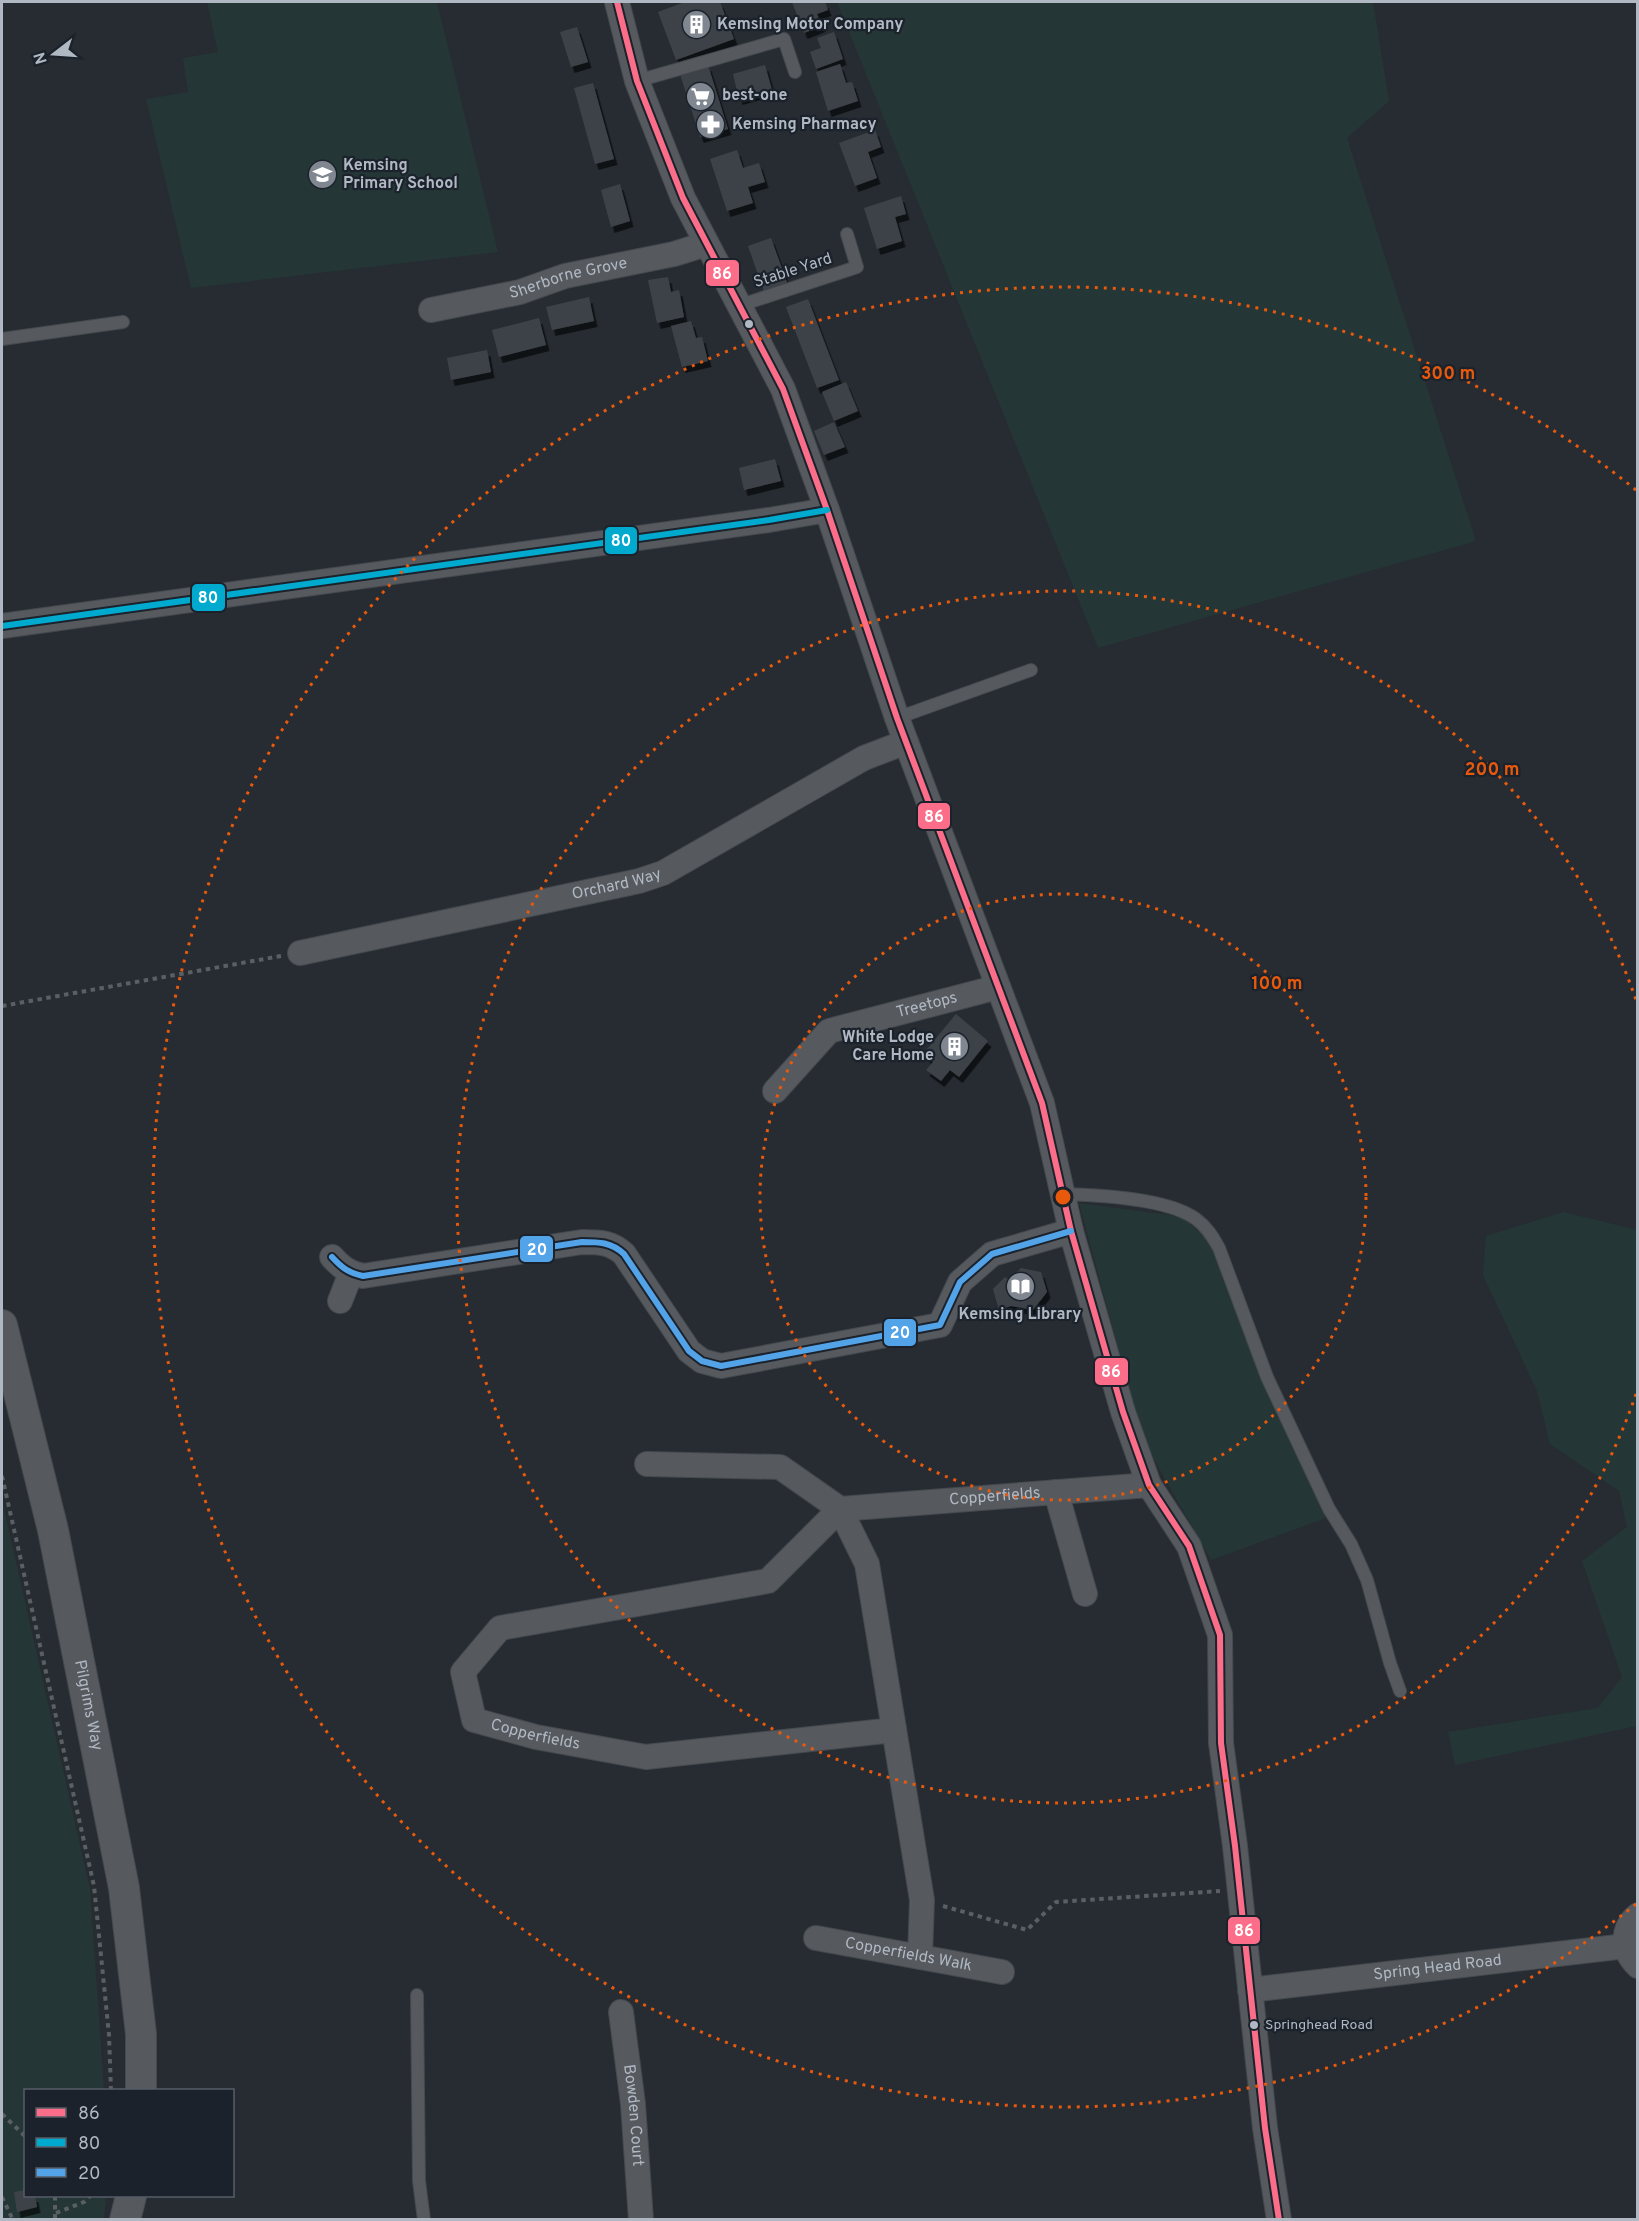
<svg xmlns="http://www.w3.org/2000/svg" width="1639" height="2221" font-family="Overpass,sans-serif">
<defs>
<filter id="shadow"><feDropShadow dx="3.5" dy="6" stdDeviation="0" flood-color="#0009"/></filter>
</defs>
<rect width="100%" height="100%" fill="#262c32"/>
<!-- green -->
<path fill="#253637" d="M207 2H437L498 252 191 288 146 99 188 92 183 58 218 52Z
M837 2H1373L1389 101 1347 138 1476 541 1098 648Z
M1079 1203 1183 1217 1212 1245 1266 1378 1326 1518 1211 1560 1143 1440Z
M1564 1212 1637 1230V1726L1455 1765 1448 1732 1598 1708 1622 1677 1582 1561 1627 1527 1619 1491 1550 1444 1537 1391 1483 1275 1486 1236Z
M2 1500 90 1889 104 2090H26V2196H106L104 2219H2Z"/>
<!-- building -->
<path fill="#3e4348" filter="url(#shadow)" d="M685 2H720L734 39 676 60 658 12Z
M792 2H825L828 10 817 14 822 26 804 33Z
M577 27 588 62 571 67 560 32Z
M834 32 843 59 816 69 810 52 821 48 817 38Z
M840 64 846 83 852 82 858 101 828 111 816 72Z
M708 65 728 129 700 137 680 74Z
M765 65 772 90 739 99 733 74Z
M593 83 614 159 595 164 574 88Z
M875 130 881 147 868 152 877 178 855 186 839 143Z
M737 150 743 168 759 163 765 182 748 187 753 203 727 211 710 159Z
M620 184 630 221 611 227 601 190Z
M901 196 906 214 895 217 902 241 877 249 864 208Z
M771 238 788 285 765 294 748 246Z
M668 277 671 292 679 290 684 317 657 323 648 280Z
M589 297 594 321 552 330 546 307Z
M808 299 839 380 817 388 786 307Z
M539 318 546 345 499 357 492 330Z
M691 321 696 338 702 337 708 361 682 367 671 326Z
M487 350 491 372 451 380 447 358Z
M846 382 858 411 834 421 822 392Z
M834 422 845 447 824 455 814 431Z
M775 459 781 481 744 490 739 468Z
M956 1014 988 1041 959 1077 950 1070 941 1081 926 1070 933 1062 923 1054Z
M1021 1268 1041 1272 1047 1292 1033 1310 1011 1306 999 1310 993 1289 1005 1277 1009 1280Z
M26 2190V2196H35L37 2207 17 2212 14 2192Z"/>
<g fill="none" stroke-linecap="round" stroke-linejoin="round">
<defs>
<path id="service" d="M637 81 784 39 795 72
M741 305 857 267 847 234
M2 339 123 322
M897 718 1031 670
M1062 1194C1098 1195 1167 1198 1196 1219 1207 1227 1213 1237 1219 1248L1267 1377 1329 1509 1351 1544 1367 1580 1390 1663 1400 1691
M417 1995 419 2181 424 2220"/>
<g id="minor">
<path d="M617 2 637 81 683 198 783 389 827 510 897 718 1042 1103 1071 1231 1123 1412 1149 1485 1189 1546 1220 1635 1221 1743 1235 1846 1265 2128 1279 2220"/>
<path id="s1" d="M431 310 520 292 565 276 674 254 706 244"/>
<path d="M2 626 769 520 827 510"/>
<path id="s2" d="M300 953 639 881 663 873 864 758 906 742"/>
<path id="s3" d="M775 1091 829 1031 998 987"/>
<path d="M332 1257C342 1268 349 1273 363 1276L582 1242C599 1242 611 1242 624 1254L689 1351 702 1361 721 1366 940 1325 960 1282 992 1254 1071 1231"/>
<path d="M340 1301 351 1273"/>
<path id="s4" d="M647 1464 780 1467 840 1509 768 1581 500 1628 463 1672 474 1720 536 1737 646 1757 894 1730"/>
<path d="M1056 1492 1085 1594"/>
<path d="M1638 1915C1621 1929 1622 1951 1638 1966"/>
<path id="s5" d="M816 1938 1002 1972"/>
<path id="s6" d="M920 1957 922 1900 867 1564 840 1509 1149 1485"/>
<path id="s7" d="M1250 1990 1626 1946"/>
<path id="s8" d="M621 2012 633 2104 641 2220"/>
</g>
<g id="tertiary">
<path id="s9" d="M2 1325 53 1530 124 1888 141 2034V2090"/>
<path d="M125 2220 131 2196"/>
</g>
</defs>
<!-- service casing -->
<use href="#service" stroke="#44494e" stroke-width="14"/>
<!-- minor casing -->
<use href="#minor" stroke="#44494e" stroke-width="26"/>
<!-- tertiary casing -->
<use href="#tertiary" stroke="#44494e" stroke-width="32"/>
<!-- path -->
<path stroke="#5a5f63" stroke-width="4" stroke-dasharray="4.5 4.5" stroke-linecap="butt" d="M2 1006 281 956
M2 1476 94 1886 109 2035 111 2090
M943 1906 1027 1930 1056 1902 1220 1891
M2 2114 26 2137
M55 2196V2220
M2 2197 13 2220
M56 2213 84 2202 90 2196"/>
<!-- service -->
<use href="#service" stroke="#565a5f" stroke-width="12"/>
<!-- minor -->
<use href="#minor" stroke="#565a5f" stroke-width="24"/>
<!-- tertiary -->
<use href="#tertiary" stroke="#565a5f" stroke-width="30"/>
<defs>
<path id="bus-1" d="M617 2 637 81 683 198 783 389 827 510 897 718 1042 1103 1071 1231 1123 1412 1149 1485 1189 1546 1220 1635 1221 1743 1235 1846 1265 2128 1279 2220"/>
<path id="bus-2" d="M2 626 769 520 827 510"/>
<path id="bus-3" d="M332 1257C342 1268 349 1273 363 1276L582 1242C599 1242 611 1242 624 1254L689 1351 702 1361 721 1366 940 1325 960 1282 992 1254 1071 1231"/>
</defs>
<!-- bus-1 casing -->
<use href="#bus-1" stroke="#1b222b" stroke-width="10"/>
<!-- bus-2 casing -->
<use href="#bus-2" stroke="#1b222b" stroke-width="10"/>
<!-- bus-3 casing -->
<use href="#bus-3" stroke="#1b222b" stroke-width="10"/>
<!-- bus-1 -->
<use href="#bus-1" stroke="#fb6d88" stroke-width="6"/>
<!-- bus-2 -->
<use href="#bus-2" stroke="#00a9ce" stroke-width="6"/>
<!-- bus-3 -->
<use href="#bus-3" stroke="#53a3e8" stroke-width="6"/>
</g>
<!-- distance rings -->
<g fill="none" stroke="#e8590c" stroke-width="3" stroke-dasharray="3 6">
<circle cx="1063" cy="1197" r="303"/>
<path d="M1636 1394A606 606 0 1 1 1636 1000"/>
<path d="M1636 1904A910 910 0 1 1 1636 490"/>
</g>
<!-- icons -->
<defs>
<symbol id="building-disc" viewBox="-11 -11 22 22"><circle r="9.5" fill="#808790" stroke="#1b222b"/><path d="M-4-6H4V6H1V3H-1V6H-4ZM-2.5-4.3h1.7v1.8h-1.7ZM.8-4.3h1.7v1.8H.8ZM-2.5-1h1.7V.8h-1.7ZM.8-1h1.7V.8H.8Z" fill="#fff"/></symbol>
<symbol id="supermarket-disc" viewBox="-11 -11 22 22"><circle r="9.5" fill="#808790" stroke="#1b222b"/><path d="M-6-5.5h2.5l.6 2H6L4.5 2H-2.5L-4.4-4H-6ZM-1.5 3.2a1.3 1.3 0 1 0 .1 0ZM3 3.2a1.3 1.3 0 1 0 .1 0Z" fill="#fff"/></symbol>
<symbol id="pharmacy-disc" viewBox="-11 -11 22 22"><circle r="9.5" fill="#808790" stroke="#1b222b"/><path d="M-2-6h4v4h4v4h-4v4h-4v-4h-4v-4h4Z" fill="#fff"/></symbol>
<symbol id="school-disc" viewBox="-11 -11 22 22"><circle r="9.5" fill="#808790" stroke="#1b222b"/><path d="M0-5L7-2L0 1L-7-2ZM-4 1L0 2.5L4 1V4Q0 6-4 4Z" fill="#fff"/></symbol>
<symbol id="library-disc" viewBox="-11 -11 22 22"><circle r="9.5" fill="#808790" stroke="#1b222b"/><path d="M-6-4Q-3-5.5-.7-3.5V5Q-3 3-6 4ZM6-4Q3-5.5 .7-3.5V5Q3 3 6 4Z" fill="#fff"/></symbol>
</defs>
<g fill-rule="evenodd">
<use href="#building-disc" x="680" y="8" width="33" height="33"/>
<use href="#supermarket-disc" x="684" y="80" width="33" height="33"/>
<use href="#pharmacy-disc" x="694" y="108" width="33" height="33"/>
<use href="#school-disc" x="306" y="158" width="33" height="33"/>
<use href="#building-disc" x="938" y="1030" width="33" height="33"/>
<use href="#library-disc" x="1004" y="1270" width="33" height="33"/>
</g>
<!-- markers -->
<g fill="#b0b8c3" stroke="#1b222b" stroke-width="2">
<circle cx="749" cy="324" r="5"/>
<circle cx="1254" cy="2025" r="5"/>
</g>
<g text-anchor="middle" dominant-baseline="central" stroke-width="4.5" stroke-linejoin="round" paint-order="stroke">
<!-- bus labels -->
<g font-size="14" fill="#b0b8c3" stroke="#1b222b" text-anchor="start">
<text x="1265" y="2025">Springhead Road</text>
</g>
<!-- poi labels -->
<g font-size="16" font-weight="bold" fill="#b0b8c3" stroke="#1b222b" text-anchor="start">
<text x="717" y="25">Kemsing Motor Company</text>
<text x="722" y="96">best-one</text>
<text x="732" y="125">Kemsing Pharmacy</text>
<text x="343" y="166">Kemsing<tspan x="343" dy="18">Primary School</tspan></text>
<text x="934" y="1038" text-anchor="end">White Lodge<tspan x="934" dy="18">Care Home</tspan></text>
<text x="1020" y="1315" text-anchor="middle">Kemsing Library</text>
</g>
<!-- street labels -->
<g font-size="16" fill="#b0b8c3" stroke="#1b222b">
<text transform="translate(793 271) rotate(-18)">Stable Yard</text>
<text stroke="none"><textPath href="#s1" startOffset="141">Sherborne Grove</textPath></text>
<text stroke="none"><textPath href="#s2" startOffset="324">Orchard Way</textPath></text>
<text stroke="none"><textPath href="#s3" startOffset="182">Treetops</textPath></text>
<text stroke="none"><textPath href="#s6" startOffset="614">Copperfields</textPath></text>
<text stroke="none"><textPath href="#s9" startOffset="390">Pilgrims Way</textPath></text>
<text stroke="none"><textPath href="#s4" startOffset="750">Copperfields</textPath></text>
<text stroke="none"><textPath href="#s5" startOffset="94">Copperfields Walk</textPath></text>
<text stroke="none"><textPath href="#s7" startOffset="189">Spring Head Road</textPath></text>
<text stroke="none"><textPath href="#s8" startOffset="104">Bowden Court</textPath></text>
</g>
</g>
<circle cx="1063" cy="1197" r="9" fill="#e8590c" stroke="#1b222b" stroke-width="3"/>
<g font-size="18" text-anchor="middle" font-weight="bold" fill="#e8590c" stroke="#1b222b" stroke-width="4.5" stroke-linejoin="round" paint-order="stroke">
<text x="1448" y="379">300 m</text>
<text x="1492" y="775">200 m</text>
<text x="1277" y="989">100 m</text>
</g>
<g stroke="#1b222b" stroke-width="2">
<rect x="705" y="259" width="35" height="28" rx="6" fill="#fb6d88"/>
<rect x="604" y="526" width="34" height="29" rx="6" fill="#00a9ce"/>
<rect x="191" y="583" width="35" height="29" rx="6" fill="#00a9ce"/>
<rect x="917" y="802" width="34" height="28" rx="6" fill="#fb6d88"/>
<rect x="519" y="1235" width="35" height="28" rx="6" fill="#53a3e8"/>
<rect x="883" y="1318" width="34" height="29" rx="6" fill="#53a3e8"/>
<rect x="1094" y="1357" width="35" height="29" rx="6" fill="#fb6d88"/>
<rect x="1227" y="1916" width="34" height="29" rx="6" fill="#fb6d88"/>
</g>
<g font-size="16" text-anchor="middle" font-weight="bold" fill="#fff">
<text x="722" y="279">86</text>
<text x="621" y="546">80</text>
<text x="208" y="603">80</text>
<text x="934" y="822">86</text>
<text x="537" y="1255">20</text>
<text x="900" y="1338">20</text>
<text x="1111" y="1377">86</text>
<text x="1244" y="1936">86</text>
</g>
<!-- border -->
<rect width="1639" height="2221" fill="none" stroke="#b0b8c3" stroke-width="6"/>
<!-- legend -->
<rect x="24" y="2089" width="210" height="108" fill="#1b222b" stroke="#575e68" stroke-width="1.5"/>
<rect x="36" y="2108" width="30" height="9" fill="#fb6d88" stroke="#575e68" stroke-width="1.5"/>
<text x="78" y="2119" font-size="18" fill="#b0b8c3">86</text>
<rect x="36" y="2138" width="30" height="9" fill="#00a9ce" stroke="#575e68" stroke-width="1.5"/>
<text x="78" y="2149" font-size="18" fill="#b0b8c3">80</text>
<rect x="36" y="2168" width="30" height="9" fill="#53a3e8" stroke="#575e68" stroke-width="1.5"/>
<text x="78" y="2179" font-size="18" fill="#b0b8c3">20</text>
<!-- north arrow -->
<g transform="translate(54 54) rotate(253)" stroke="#1b222b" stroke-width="4.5" paint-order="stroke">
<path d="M0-4.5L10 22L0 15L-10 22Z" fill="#b0b8c3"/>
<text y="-9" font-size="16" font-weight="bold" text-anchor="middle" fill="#b0b8c3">N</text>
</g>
</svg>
